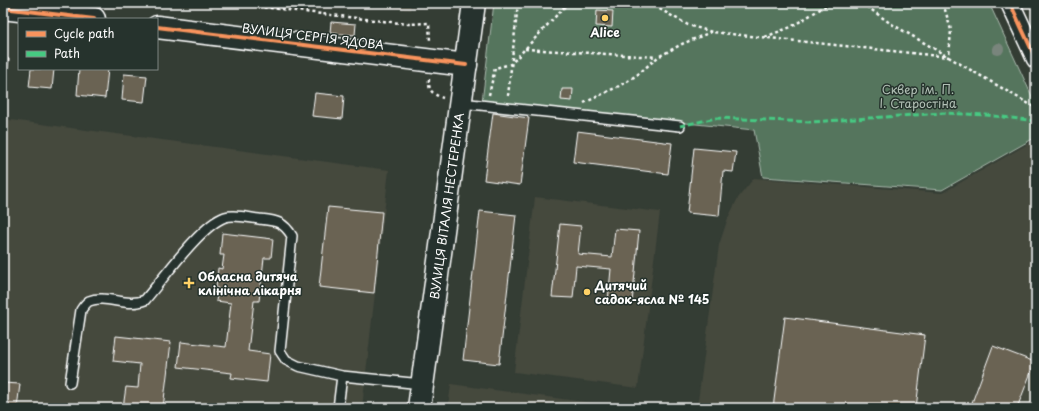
<svg xmlns="http://www.w3.org/2000/svg" width="1039" height="411" font-family="'Playpen Sans',sans-serif">
<rect width="100%" height="100%" fill="#343d34"/>
<filter id="ink" filterUnits="userSpaceOnUse"><feTurbulence type="fractalNoise" baseFrequency=".025" numOctaves="2"/><feDisplacementMap in="SourceGraphic" scale="8" xChannelSelector="R" yChannelSelector="G"/><feConvolveMatrix kernelMatrix="1 2 1 2 8 2 1 2 1" color-interpolation-filters="sRGB"/></filter>
<g filter="url(#ink)">
<!-- built -->
<path fill="#44483d" d="M352 3H411L410 10Z
M3 119 389 170 362 408H3Z
M1033 141 1036 147V408H697L719 245 728 218 738 198 754 178 942 193Z
M535 197 660 212 638 388 514 372Z
M451 384 629 408H448Z"/>
<!-- green -->
<path fill="#55745d" stroke="#aabaae" d="M494 3H989L1036 105V137L942 190 763 177 754 130 482 102Z"/>
<!-- building -->
<path fill="#6a6352" stroke="#fff" d="M597 10 613 11 612 27 596 26Z
M331 22 356 24 355 35 330 33Z
M3 58 9 59 6 84H3Z
M31 69H54L52 89 29 87Z
M79 69H108L105 98 77 95Z
M124 74 147 76 144 102 122 100Z
M562 89H573L572 101 561 100Z
M315 93 344 96 342 119 312 116Z
M493 113 529 118 520 185 484 180Z
M577 131 672 143 668 174 573 162Z
M694 148 736 152 733 172 723 171 719 216 687 213Z
M328 207 382 212 374 293 319 287Z
M480 211 516 215 499 364 463 360Z
M560 224 581 226 578 254 612 257 615 229 639 231 632 303 608 301 611 269 576 266 573 298 552 297Z
M222 233 273 239 271 258H264L259 301H254L248 351 270 354 267 382 231 378 232 373 178 367 181 342 226 347 231 303 216 301 218 288H216L218 268 222 269 224 255H220Z
M785 317 925 335 916 408H773Z
M116 336 171 342 163 408H123L126 387 138 388 140 364 113 361Z
M993 346 1035 362 1017 408H970Z
M3 383 20 384 17 408H3Z"/>
<g fill="none" stroke-linecap="round" stroke-linejoin="round">
<defs>
<path id="service" d="M461 103 680 126
M70 383 81 310C83 307 86 303 89 301 106 294 127 308 145 300 163 279 201 225 225 217 234 214 250 218 259 219 276 221 283 221 292 236L280 351 286 360 298 366 342 376 422 384
M338 408 342 376"/>
<path id="minor" d="M1010 3 1036 59"/>
<path id="tertiary" d="M3 8 94 19
M157 27 466 65"/>
<g id="secondary">
<path id="s1" d="M419 408 474 3"/>
</g>
</defs>
<!-- service casing -->
<use href="#service" stroke="#fff" stroke-width="12"/>
<!-- minor casing -->
<use href="#minor" stroke="#fff" stroke-width="21"/>
<!-- tertiary casing -->
<use href="#tertiary" stroke="#fff" stroke-width="25"/>
<!-- secondary casing -->
<use href="#secondary" stroke="#fff" stroke-width="25"/>
<!-- path -->
<path stroke="#fff" stroke-width="2.5" stroke-dasharray="3 3" stroke-linecap="butt" d="M228 3 408 24 429 23 430 42
M649 3 688 25 712 32 949 57 951 30 943 3
M862 3 890 23 1036 108
M765 37 791 27 830 3
M525 49 657 57
M429 79C428 90 432 94 443 98
M489 95 495 68 511 64 568 3
M508 96 518 3
M584 103 619 86 637 75 658 57 682 44 711 32"/>
<!-- service -->
<use href="#service" stroke="#26332d" stroke-width="9"/>
<!-- minor -->
<use href="#minor" stroke="#26332d" stroke-width="18"/>
<!-- tertiary -->
<use href="#tertiary" stroke="#26332d" stroke-width="22"/>
<!-- secondary -->
<use href="#secondary" stroke="#26332d" stroke-width="22"/>
<!-- quiet -->
<path stroke="#46c982" stroke-width="3" stroke-dasharray="6 3" stroke-linecap="butt" d="M680 126 716 118 811 122 943 113 986 115 1036 121"/>
<defs>
<path id="cycleway" d="M1010 3 1036 59
M3 8 94 19
M157 27 466 65"/>
</defs>
<!-- cycleway casing -->
<use href="#cycleway" stroke="#26332d" stroke-width="6"/>
<!-- cycleway -->
<use href="#cycleway" stroke="#f8935d" stroke-width="4"/>
</g>
<!-- trees -->
<circle fill="#79857c" cx="998" cy="49" r="6"/>
</g>
<!-- markers -->
<g fill="#ffd166" stroke="#26332d" stroke-width="1.5">
<circle cx="605" cy="18" r="4"/>
<path d="M187 277h4v4h4v4h-4v4h-4v-4h-4v-4h4z"/>
<circle cx="587" cy="292" r="4"/>
</g>
<g text-anchor="middle" dominant-baseline="central" stroke-width="3" stroke-linejoin="round" paint-order="stroke">
<!-- poi labels -->
<g font-size="12" font-weight="bold" fill="#fff" stroke="#26332d" text-anchor="start">
<text x="605" y="32" text-anchor="middle">Alice</text>
<text x="198" y="276">Обласна дитяча<tspan x="198" dy="14">клінічна лікарня</tspan></text>
<text x="595" y="285">Дитячий<tspan x="595" dy="14">садок-ясла № 145</tspan></text>
</g>
<!-- street labels -->
<g font-size="12" fill="#fff" stroke="#26332d">
<text transform="translate(313 36) rotate(7)">ВУЛИЦЯ СЕРГІЯ ЯДОВА</text>
<text stroke="none"><textPath href="#s1" startOffset="204">ВУЛИЦЯ ВІТАЛІЯ НЕСТЕРЕНКА</textPath></text>
</g>
<!-- park labels -->
<g font-size="12" fill="#b2c0b6" stroke="#26332d">
<text x="918" y="89">Сквер ім. П.<tspan x="918" dy="14">І. Старостіна</tspan></text>
</g>
</g>
<!-- margin -->
<rect width="1039" height="411" fill="none" stroke="#26332d" stroke-width="16"/>
<rect x="8" y="8" width="1023" height="395" fill="none" stroke="#fff" stroke-width="1.5" filter="url(#ink)"/>
<!-- legend -->
<rect x="18" y="18" width="140" height="52" fill="#26332d" stroke="#7d8581"/>
<rect x="26" y="31" width="20" height="6" fill="#f8935d" stroke="#7d8581"/>
<text x="54" y="38" font-size="12" fill="#ffffff">Cycle path</text>
<rect x="26" y="51" width="20" height="6" fill="#46c982" stroke="#7d8581"/>
<text x="54" y="58" font-size="12" fill="#ffffff">Path</text>
</svg>
